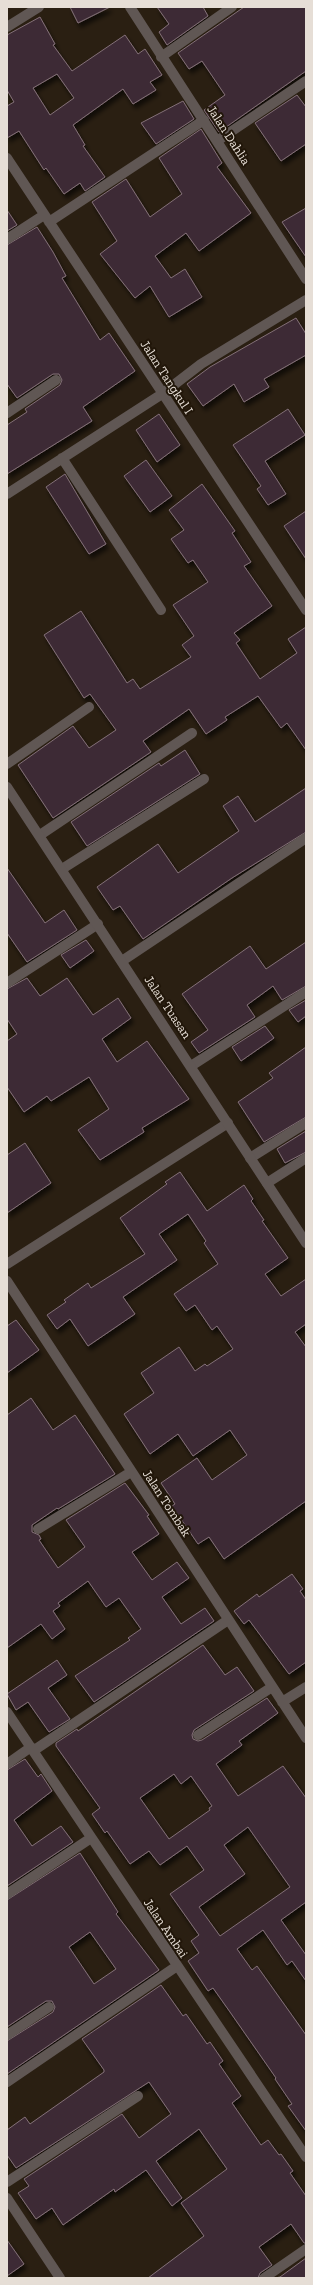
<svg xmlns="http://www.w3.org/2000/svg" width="313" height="2285" font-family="'Zilla Slab',serif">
<defs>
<filter id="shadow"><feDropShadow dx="2.5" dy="4.5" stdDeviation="2" flood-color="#0009"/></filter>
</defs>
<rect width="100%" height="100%" fill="#2a1f12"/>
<!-- building -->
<path fill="#3d2c34" stroke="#836f78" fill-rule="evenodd" filter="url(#shadow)" d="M70 7H110L78 23Z
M157 7H203L208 16 167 45 159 32 169 24Z
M244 7H306V71L219 132 204 110 225 95 202 61 189 69 178 53Z
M40 17 55 44 53 45 72 71 125 35 138 54 145 49 162 75 150 82 156 90 133 104 123 89 73 125 85 145 83 146 105 177 85 191 80 183 64 194 46 168 44 170 19 131 7 138V106L14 102 7 90V35ZM57 74 74 98 50 115 33 88Z
M297 95 306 107V144L281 161 255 123Z
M183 101 194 119 156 144 141 123Z
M201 129 222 163 217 167 251 213 199 251 186 233 155 256 171 278 185 269 202 297 169 317 150 286 135 298 100 254 117 241 92 202 126 179 150 217 182 194 159 158Z
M306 208V257L282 222Z
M7 210 17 225 7 231Z
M37 227 53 252 66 276 62 278 100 340 109 333 135 371 83 407 92 421 7 474V425L27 412 25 409 60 385 62 380 59 374H53L17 398 7 384V245Z
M296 318 306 334V355L264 379 269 387 244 402 234 384 203 406 187 384 210 367Z
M288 409 305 435 265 461 286 494 268 505 257 489 261 486 233 445Z
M159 414 180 445 157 462 136 430Z
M146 460 172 496 150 512 124 476Z
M65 474 106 544 89 554 46 487Z
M202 484 235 531 232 533 251 562 244 566 272 606 234 633 240 640 236 643 260 679 297 653 288 639 306 627V750L287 723 281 728 258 696 225 717 227 720 206 734 189 709 143 741 151 752 53 818 18 765 73 726 89 748 116 730 90 694 84 698 44 635 81 611 127 683 133 679 140 689 191 657 182 645 194 636 173 605 208 582 193 560 188 563 171 539 184 530 169 510Z
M306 511V559L284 526Z
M185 750 200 774 87 846 71 822 159 763 161 766Z
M306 788V832L232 878 143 939 120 906 113 910 97 887 158 844 178 873 239 831 223 806 238 796 255 822Z
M7 868 45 923 64 910 77 930 27 962 7 933Z
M86 940 94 951 70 968 61 955Z
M306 942V986L282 1000 273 986 247 1005 255 1017 199 1053 191 1042 208 1030 182 994 250 946 266 969Z
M27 978 40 996 67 978 93 1015 118 998 131 1018 102 1039 117 1062 147 1041 189 1099 142 1128 144 1132 100 1160 78 1130 109 1109 89 1077 51 1101 47 1096 24 1112 7 1087V1041L17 1034 7 1019V989Z
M306 1000V1016L298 1022 289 1010Z
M265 1026 274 1038 241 1061 232 1047Z
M306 1047V1117L264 1142 238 1102 273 1078 269 1073Z
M306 1131V1152L285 1163 277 1149Z
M25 1143 51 1183 7 1213V1155Z
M180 1172 207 1211 244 1185 253 1199 251 1201 264 1220 262 1221 288 1258 265 1274 281 1296 306 1279V1324L295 1332 306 1347V1501L224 1559 209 1537 198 1544 172 1506 175 1504 161 1483 197 1458 212 1480 247 1455 230 1430 193 1456 178 1434 150 1454 124 1414 154 1393 141 1373 179 1347 195 1371 205 1364 207 1366 233 1349 217 1326 212 1330 195 1305 186 1311 174 1294 218 1264 204 1243 206 1241 188 1214 159 1234 177 1260 123 1297 135 1314 88 1346 70 1319 57 1329 47 1315 66 1302 64 1300 88 1283 91 1288 145 1254 120 1218 167 1184 165 1182Z
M16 1320 39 1350 7 1373V1326Z
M31 1398 53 1430 75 1415 115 1474 58 1509 57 1508 32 1525V1532L39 1535 41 1539 39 1540 58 1568 85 1547 66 1520 125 1483 149 1515 147 1516 159 1534 132 1552 152 1580 177 1562 189 1578 162 1597 181 1624 205 1608 214 1621 94 1702 75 1676 130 1640 128 1638 141 1629 119 1598 106 1607 88 1581 58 1603 60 1606 53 1611 65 1629 52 1639 41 1624 7 1648V1415Z
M292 1574 303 1589 300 1591 306 1600V1662L289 1674 249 1620 244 1624 234 1611 257 1594 259 1597Z
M203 1645 225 1675 237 1667 254 1691 194 1730 192 1735 193 1739 198 1741 202 1740 267 1698 278 1713 239 1741 242 1745 216 1764 238 1796 283 1766 306 1798V1902L281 1920 306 1955V1981L292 1961 287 1965 263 1930 237 1949 252 1970 257 1966 306 2035V2131L288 2106 292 2104 275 2079 276 2078 230 2012 213 1988 208 1991 188 1961 199 1953 191 1941 199 1935 170 1894 204 1870 187 1846 160 1865 149 1851 130 1864 107 1831 105 1833 92 1814 100 1808 56 1746V1743L77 1729 78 1731ZM174 1774 181 1784 191 1776 212 1806 209 1808 210 1810 169 1839 140 1798ZM248 1827 290 1887 220 1936 199 1907 245 1874 224 1845Z
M57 1660 67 1675 48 1688 70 1719 49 1732 28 1702 16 1710 7 1694Z
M25 1759 38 1777 41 1774 52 1791 14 1820 32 1846 61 1826 73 1842 7 1886V1770Z
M80 1853 118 1912 116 1914 159 1970 7 2074V2041L53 2012 55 2007 52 2001H46L7 2027V1900ZM90 1932 116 1969 94 1984 69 1947Z
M161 1985 183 2016 186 2014 207 2044 210 2042 223 2061 219 2064 241 2096 232 2103 261 2145 268 2140 279 2155 281 2154 293 2171 290 2173 306 2196V2243H304L291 2224 259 2247 272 2265 260 2273 258 2278H148L204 2236 181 2203 227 2169 199 2129 156 2161 182 2198 172 2206 146 2170 115 2192 114 2189 63 2225 52 2208 36 2219 18 2193 29 2186 24 2179 122 2114 139 2138 171 2114 149 2082 16 2168 7 2155V2130L25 2117 30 2124 104 2072V2070L82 2039Z
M7 2240 24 2264 7 2276Z
M306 2258V2278H275L280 2277Z"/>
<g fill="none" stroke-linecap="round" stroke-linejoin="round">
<!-- minor -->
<path stroke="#605754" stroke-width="10" d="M130 7 306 279
M7 27 39 7
M161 57 232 7
M217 141 306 81
M7 158 306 610
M49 222 204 120
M7 239 44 215
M7 413 56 380
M62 458 161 610
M7 494 162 394 201 364 306 300
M7 764 89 707
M40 835 192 733
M62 869 204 779
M122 961 306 838
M7 983 98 924
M191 1066 306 992
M250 1158 306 1123
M267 1183 306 1158
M7 1264 228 1123
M7 1281 306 1738
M38 1529 131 1472
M282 1702 306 1687
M7 1712 306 2157
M198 1735 272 1687
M33 1751 228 1620
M7 1764 31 1747
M7 1894 91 1838
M7 2035 49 2007
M7 2082 177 1966
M7 2182 138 2096
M7 2198 60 2278
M264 2278 306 2249"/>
<!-- tertiary -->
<path stroke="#605754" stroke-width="10" d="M7 787 306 1243"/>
</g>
<g text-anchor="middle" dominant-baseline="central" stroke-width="4" stroke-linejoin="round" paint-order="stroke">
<!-- street labels -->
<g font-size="13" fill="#e6ded6" stroke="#211609">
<text transform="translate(229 135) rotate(57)">Jalan Dahlia</text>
<text transform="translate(167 377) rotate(57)">Jalan Tangkul I</text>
<text transform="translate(168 1007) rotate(56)">Jalan Tuasan</text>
<text transform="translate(167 1503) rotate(57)">Jalan Tombak</text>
<text transform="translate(166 1928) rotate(56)">Jalan Ambai</text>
</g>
</g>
<!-- border -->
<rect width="313" height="2285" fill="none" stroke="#e6ded6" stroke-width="16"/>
</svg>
